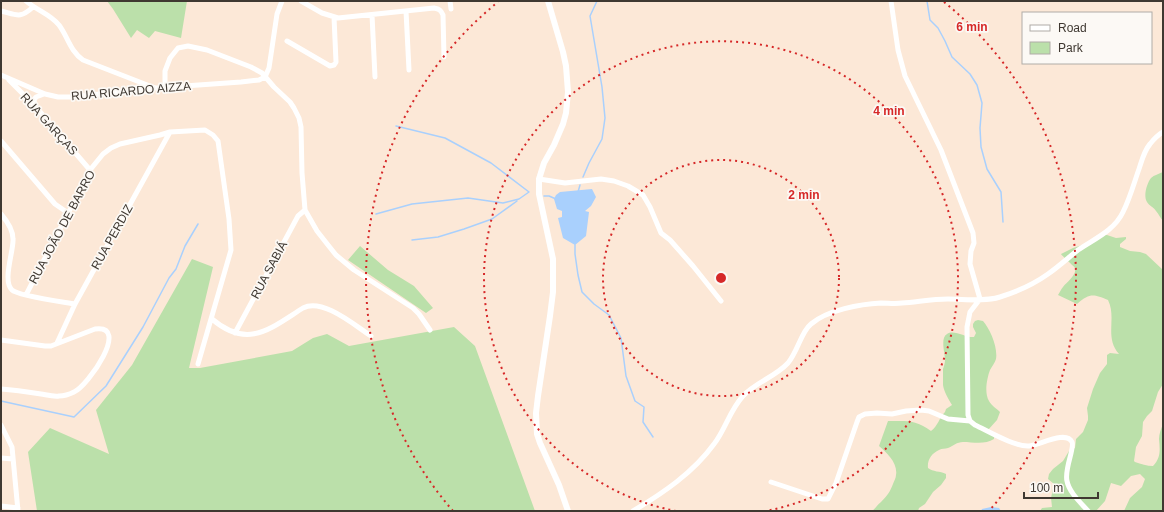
<svg xmlns="http://www.w3.org/2000/svg" width="1164" height="512" font-family="Arial,sans-serif">
<rect width="100%" height="100%" fill="#fce8d7"/>
<!-- green -->
<path fill="#bbe0aa" d="M107 1H187L181 38 155 31 149 38 137 30 131 38 113 9Z
M1163 172V221C1160 218 1159 214 1156 211 1154 207 1149 206 1147 202 1143 196 1147 183 1151 178 1154 175 1159 174 1163 172Z
M1102 235H1107L1116 238 1126 237V239L1120 244V247L1130 251 1140 252 1146 254 1163 270V384L1158 392 1152 411 1147 416 1143 422 1142 436 1136 447 1134 461 1135 462C1141 464 1147 466 1153 466 1161 458 1160 450 1159 439 1159 434 1161 429 1163 424V511H1124L1130 498 1142 487 1145 479 1140 474 1131 476 1121 486 1111 483 1105 501 1096 511H1040L1042 508 1052 507 1051 498 1054 484 1048 479 1049 474 1053 469 1063 461 1069 451 1075 448 1076 439 1083 432 1088 420V416L1087 408 1093 389 1100 373 1107 364V355L1110 353 1119 354C1104 337 1117 318 1108 300 1093 294 1090 293 1077 304L1058 295C1060 292 1061 289 1063 287 1067 282 1077 275 1075 268 1075 267 1063 257 1061 254L1073 248 1089 243Z
M360 246 388 270 414 286 433 308 426 313 348 260Z
M192 259 213 267 189 368H200L292 351 313 338 327 334 349 346 454 327 475 346 535 511H37L28 452 50 428 109 454 96 410 132 365Z
M978 320 983 321C990 329 998 347 996 359 995 363 992 366 990 370 987 378 984 393 989 401 991 405 997 409 1000 412L997 420 988 430 994 437V439C985 445 973 442 963 442 957 442 953 446 948 448 945 449 942 448 939 450 932 453 927 460 928 468 933 472 940 471 946 474V478L941 485 933 492 925 504 919 508 918 511H872C876 508 877 505 881 502 887 496 890 492 893 484 894 481 896 478 896 475 898 463 887 453 879 446L888 421C906 421 915 419 931 431 938 426 939 418 945 412L946 409 952 405C948 398 944 392 943 385 943 380 943 374 943 369 944 366 945 363 945 360 945 353 940 338 947 334 954 329 966 338 974 337L976 333 973 327V324L975 321Z"/>
<!-- water -->
<path fill="#a9d0fd" d="M592 189 596 197 591 206 585 211 589 212 586 236 575 245 563 238 558 218 562 217V211L557 209 554 199 556 195 560 192Z
M991 507 999 508 1001 511H981L982 509Z"/>
<g fill="none" stroke-linecap="round" stroke-linejoin="round">
<!-- stream -->
<path stroke="#a9d0fd" stroke-width="1.5" d="M927 1 930 20 938 28 945 41 952 57 970 74 977 85 982 103 980 128 981 147 987 169 1001 192 1003 222
M583 177 589 163 602 139 605 118 602 87 590 16 597 1
M578 192 580 185
M544 196H549L556 199
M376 214 412 204 468 198 503 203 519 199 529 192 491 163 445 138 396 126
M412 240 438 237 464 229 492 219 517 201
M575 245V254L578 275 582 292 594 304 609 315 621 338 626 376 635 401 644 407 643 422 653 437
M1 401 74 417 106 386 143 327 169 278 176 269 185 246 198 224"/>
<!-- minor -->
<path stroke="#fff" stroke-width="5" d="M26 1C36 10 50 14 59 25 68 37 70 51 83 60L155 88
M301 1 322 13 338 18 434 8C439 9 441 10 443 15L444 57
M450 1 451 9
M891 1 898 50 905 76 941 150 973 233 974 243 971 251 970 264 980 299 970 312 967 327 968 415 970 421 975 425C988 431 1015 447 1029 446 1040 445 1066 430 1072 442 1075 448 1064 469 1067 481 1069 492 1080 502 1088 511
M1 11C17 15 20 19 33 7
M406 11 409 70
M372 15 375 77
M287 41 330 66 334 65 336 62 334 17
M1 75 45 94 58 97H72L156 88 241 82 259 80 265 77 269 68 277 14 282 1
M9 80 35 106 90 170
M165 87V71L170 58 178 48 188 46 207 50 251 67 262 73 274 87 290 102 294 108 299 118 301 127 302 173 305 210 317 231 328 245 336 255 354 270 413 308 419 314 430 330
M35 106 34 100 36 97 44 94
M1 141 55 204 68 213
M539 179 565 183 601 179 614 181 628 186 643 195 650 207 661 233 670 240 693 266 721 301
M1 214C7 221 13 229 13 239 14 250 2 281 12 290 18 296 64 302 75 304
M26 295 68 213 88 179 90 170 103 154 111 148 120 144 160 135 170 132 205 130 213 135 218 141 229 219 231 250 198 364
M212 319C248 350 271 328 303 308 323 298 354 325 371 336
M235 333 298 216 305 210
M1 340 45 346H51L95 329C131 324 88 386 74 392 70 394 64 396 59 396 54 397 47 395 41 394 28 392 14 390 1 389
M57 343 75 304 170 132
M1 425 12 447 18 511
M1 458 13 459
M771 482 822 499H828L836 483 857 422 859 417 865 414 877 413 892 414 906 411 921 410 929 411 948 419 970 421
M1 506 18 508
M633 511C663 493 693 473 714 444 725 430 730 410 743 396 756 382 775 377 788 363 798 351 801 332 811 324 827 310 861 304 881 303 888 303 895 304 902 303 917 302 932 299 948 299 964 299 984 302 1000 297 1016 292 1034 284 1048 274 1058 267 1068 258 1078 250 1094 239 1114 231 1123 212 1130 198 1134 183 1139 169 1142 160 1144 151 1150 144 1154 139 1158 135 1163 132"/>
<!-- major -->
<path stroke="#fff" stroke-width="6" d="M548 1 563 52 566 66 568 92 566 113 563 124 554 145 544 163 539 179V194L553 259V292L550 316 538 396 536 413 537 434 540 443 559 485 568 511"/>
</g>
<!-- distance rings -->
<g fill="none" stroke="#d62828" stroke-width="2" stroke-dasharray="2 4">
<circle cx="721" cy="278" r="118"/>
<path d="M676 511A237 237 0 1 1 766 511"/>
<path d="M453 511A355 355 0 0 1 498 2M944 2A355 355 0 0 1 989 511"/>
</g>
<g text-anchor="middle" dominant-baseline="central" stroke-width="3.5" stroke-linejoin="round" paint-order="stroke">
<!-- street labels -->
<g font-size="12" fill="#3f3831" stroke="#fcf9f5">
<text transform="translate(131 91) rotate(-5)">RUA RICARDO AIZZA</text>
<text transform="translate(49 124) rotate(48)">RUA GARÇAS</text>
<text transform="translate(62 227) rotate(-62)">RUA JOÃO DE BARRO</text>
<text transform="translate(112 237) rotate(-61)">RUA PERDIZ</text>
<text transform="translate(269 270) rotate(-62)">RUA SABIÁ</text>
</g>
</g>
<circle cx="721" cy="278" r="6" fill="#d62828" stroke="#fcf9f5" stroke-width="2"/>
<g font-size="12" text-anchor="middle" font-weight="bold" fill="#d62828" stroke="#fcf9f5" stroke-width="3.5" stroke-linejoin="round" paint-order="stroke">
<text x="972" y="31">6 min</text>
<text x="889" y="115">4 min</text>
<text x="804" y="199">2 min</text>
</g>
<!-- border -->
<rect width="1164" height="512" fill="none" stroke="#3f3831" stroke-width="4"/>
<!-- legend -->
<rect x="1022" y="12" width="130" height="52" fill="#fcf9f5" stroke="#b0aca7"/>
<rect x="1030" y="25" width="20" height="6" fill="#ffffff" stroke="#b0aca7"/>
<text x="1058" y="32" font-size="12" fill="#3f3831">Road</text>
<rect x="1030" y="42" width="20" height="12" fill="#bbe0aa" stroke="#b0aca7"/>
<text x="1058" y="52" font-size="12" fill="#3f3831">Park</text>
<!-- scale -->
<path d="M1024 492v6h74v-6" fill="none" stroke="#3f3831" stroke-width="2"/>
<text x="1030" y="492" font-size="12" fill="#3f3831" stroke="#fcf9f5" stroke-width="3" paint-order="stroke">100 m</text>
</svg>
